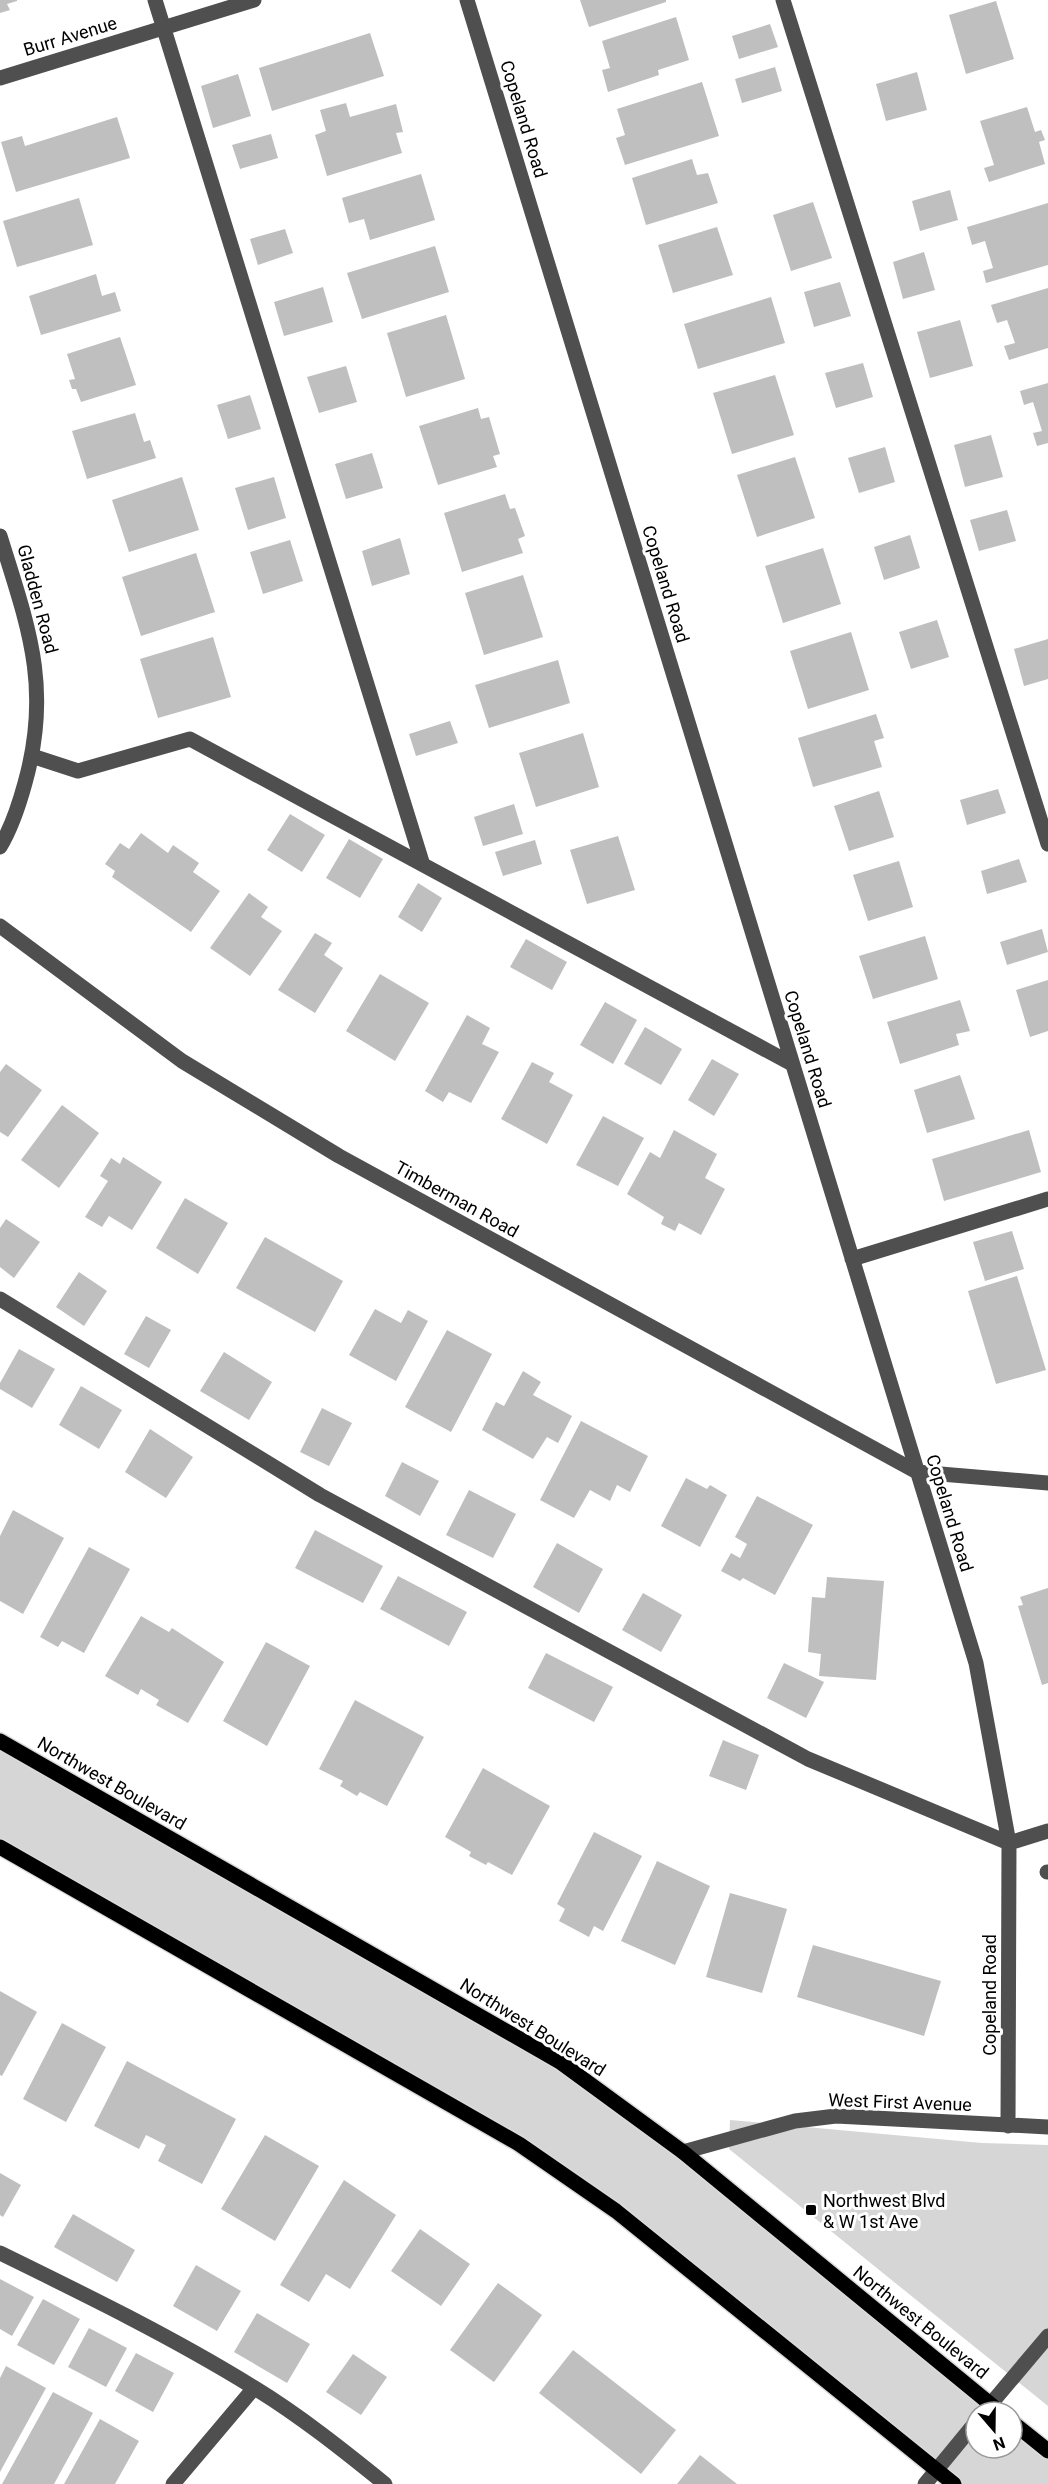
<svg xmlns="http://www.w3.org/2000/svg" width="1048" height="2484" font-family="Roboto,sans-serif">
<rect width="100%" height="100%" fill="#fff"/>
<!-- green -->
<path fill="#d6d6d6" d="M0 1741 560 2062 1000 2412H976V2448H1012V2422L1048 2451V2484H954L567 2176 0 1847Z
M730 2120 982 2143 1048 2145V2406L729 2149Z"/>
<!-- building -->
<path fill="#bfbfbf" d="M0 0H17V1L7 4 10 10 0 13Z
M580 0H666V2L589 27Z
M996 1 1014 59 966 74 949 15Z
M676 17 689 60 658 70 659 75 608 92 602 70 610 68 602 41Z
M770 24 778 47 739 59 732 36Z
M370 33 384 76 272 111 259 68Z
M775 67 782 91 742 103 735 79Z
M917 72 927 110 886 121 876 84Z
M238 74 251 116 213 128 201 86Z
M702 82 719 136 625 165 616 138 625 135 617 109Z
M346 103 350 117 396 104 403 132 396 133 402 153 327 176 315 135 326 131 320 110Z
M1027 107 1035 132 1041 130 1045 140 1039 142 1045 164 989 182 984 168 994 165 980 121Z
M117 117 130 158 16 192 1 142 22 136 25 146Z
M271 134 278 158 240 169 232 145Z
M692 159 697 175 708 173 718 203 646 225 632 178Z
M421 174 435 220 370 240 364 219 349 223 342 198Z
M950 190 958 220 920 231 912 201Z
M79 198 93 245 17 267 3 221Z
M813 202 832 258 791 271 773 215Z
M1048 203V265L986 283 983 271 993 268 985 241 972 245 967 227Z
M717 227 733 275 673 293 658 245Z
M285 229 293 253 258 265 250 239Z
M435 246 449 292 362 319 347 273Z
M924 252 935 290 903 299 893 262Z
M96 274 102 296 115 292 121 311 41 335 29 296Z
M840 282 851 316 814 327 804 292Z
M323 287 333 322 284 336 274 302Z
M1048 288V348L1009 360 1004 346 1015 343 1007 320 997 323 991 305Z
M771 297 785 343 698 369 684 324Z
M446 315 465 379 406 397 387 333Z
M960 320 973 366 930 378 917 332Z
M120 337 136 385 81 402 76 389H72L69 380 75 379 67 354Z
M863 363 873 397 836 408 825 373Z
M346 366 357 402 319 413 307 377Z
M775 375 794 435 732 454 713 393Z
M1048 383V443L1037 446 1033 433 1042 431 1033 402 1024 405 1020 391Z
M250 395 261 429 228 439 217 405Z
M478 408 481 419 489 417 500 454 493 456 497 467 438 485 419 426Z
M135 413 144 442 150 440 156 458 87 479 72 431Z
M991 435 1003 477 965 487 954 445Z
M885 447 895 482 859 493 848 458Z
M372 453 383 488 346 499 335 464Z
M795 457 815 518 757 537 737 475Z
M182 477 199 530 129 552 112 500Z
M274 477 286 518 248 530 235 488Z
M505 494 510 509 515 508 525 536 518 539 523 553 462 572 444 513Z
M1007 510 1016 541 979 551 970 520Z
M910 535 920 568 884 580 874 547Z
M400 538 410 574 372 586 362 551Z
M290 540 303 581 263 594 250 552Z
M823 548 841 604 783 623 765 566Z
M196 553 215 612 141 636 122 577Z
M523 575 543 637 484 655 465 593Z
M937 620 949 657 911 669 899 632Z
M851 632 869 690 808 709 790 651Z
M213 637 231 697 158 718 140 659Z
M1048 639V679L1024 686 1014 649Z
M558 660 570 703 489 728 475 685Z
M876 714 884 738 874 741 882 767 813 787 798 738Z
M450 721 458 743 416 756 409 734Z
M583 733 599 787 536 807 519 753Z
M998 789 1006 813 967 825 960 800Z
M879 791 894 837 849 851 834 806Z
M514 804 523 834 483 846 474 817Z
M290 814 325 835 302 872 267 850Z
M141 833 168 853 173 845 199 863 193 872 220 891 191 932 112 877 115 871 105 864 120 843 129 849Z
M618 836 635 890 587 904 570 850Z
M349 839 383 859 360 898 326 878Z
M535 840 542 864 503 876 495 852Z
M1019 859 1027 882 987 894 981 871Z
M899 861 913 907 868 921 853 875Z
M418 883 442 898 422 932 398 917Z
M249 893 268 907 261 917 282 931 250 976 210 948Z
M1042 929 1048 952 1007 965 1000 942Z
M315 933 332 943 324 955 343 968 315 1013 278 990Z
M925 936 938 979 873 999 859 956Z
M526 939 567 962 552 990 510 967Z
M380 974 429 1003 395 1061 346 1031Z
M1048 980V1031L1030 1037 1016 990Z
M960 1000 970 1031 956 1034 959 1045 900 1064 887 1022Z
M605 1002 637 1020 613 1064 580 1045Z
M467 1015 490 1028 482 1044 499 1052 471 1103 449 1092 443 1102 425 1091Z
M645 1027 682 1049 661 1085 624 1064Z
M712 1059 739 1074 714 1116 688 1100Z
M532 1062 554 1073 549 1082 573 1095 547 1144 501 1119Z
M6 1064 42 1090 8 1137 0 1132V1072Z
M960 1075 975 1119 927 1133 914 1090Z
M62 1105 99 1133 59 1188 21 1160Z
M603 1116 644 1138 618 1186 576 1165Z
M674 1130 717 1154 705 1178 725 1189 701 1235 679 1223 675 1231 661 1224 664 1217 627 1194 650 1152 660 1158Z
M1029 1130 1041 1172 944 1201 932 1159Z
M123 1157 162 1182 132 1230 109 1216 102 1227 85 1217 108 1181 100 1176 111 1158 120 1164Z
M185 1198 228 1223 198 1274 156 1248Z
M6 1219 40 1242 14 1278 0 1267V1228Z
M1012 1231 1024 1269 985 1281 973 1242Z
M265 1237 343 1281 315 1332 236 1288Z
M79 1272 107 1291 84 1326 56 1307Z
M1017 1276 1046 1370 996 1384 968 1291Z
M375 1309 401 1323 408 1310 428 1321 396 1381 349 1355Z
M146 1316 171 1330 149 1368 124 1354Z
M447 1330 492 1354 451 1432 405 1407Z
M19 1349 55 1369 32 1408 0 1389V1383Z
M224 1352 272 1382 249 1420 200 1391Z
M523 1371 541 1382 533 1395 572 1416 558 1443 547 1437 533 1459 482 1430 496 1402 504 1406Z
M81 1386 122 1410 99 1449 59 1425Z
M322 1408 352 1423 329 1466 300 1452Z
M581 1421 648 1456 630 1492 617 1485 610 1501 590 1490 574 1518 540 1500Z
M150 1429 193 1457 166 1498 125 1472Z
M402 1462 439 1481 420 1516 385 1496Z
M686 1478 707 1489 710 1485 727 1495 700 1547 661 1526Z
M469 1490 516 1514 493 1558 446 1535Z
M757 1496 813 1525 775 1595 743 1578 740 1581 721 1571 731 1553 740 1558 747 1544 735 1537Z
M13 1510 64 1538 23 1614 0 1601V1536Z
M315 1530 383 1566 363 1603 295 1568Z
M557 1543 603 1569 579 1613 533 1587Z
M89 1547 130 1569 84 1653 62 1641 58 1647 40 1637Z
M398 1576 467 1612 449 1646 380 1609Z
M827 1577 884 1581 876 1680 819 1676 821 1654 808 1652 812 1597 825 1598Z
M1048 1588V1683L1042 1685 1018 1606 1023 1605 1020 1597Z
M643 1593 682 1615 661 1652 622 1630Z
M141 1616 169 1632 172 1628 224 1662 188 1723 156 1705 159 1700 141 1689 138 1695 105 1676Z
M266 1642 310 1666 267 1746 223 1721Z
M546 1653 613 1687 594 1722 528 1688Z
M784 1663 824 1682 806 1718 767 1698Z
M355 1700 424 1737 387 1806 360 1792 357 1796 340 1786 343 1781 319 1769Z
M723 1740 759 1755 746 1790 709 1776Z
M483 1768 550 1806 512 1875 488 1862 486 1865 469 1856 471 1852 445 1837Z
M594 1832 642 1856 603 1931 594 1926 589 1937 559 1921 565 1909 557 1904Z
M657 1861 710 1886 675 1965 621 1941Z
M730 1893 787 1909 762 1993 706 1977Z
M813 1945 941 1981 924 2036 797 1997Z
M0 1991 37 2012 2 2076 0 2075Z
M62 2023 106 2047 66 2122 23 2099Z
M127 2061 236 2119 202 2184 158 2161 166 2145 146 2135 139 2149 94 2126Z
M265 2135 319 2166 275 2241 221 2209Z
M0 2173 21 2185 3 2217 0 2215Z
M344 2180 396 2215 350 2289 326 2274 309 2302 280 2285Z
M73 2214 135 2250 117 2282 54 2247Z
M420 2229 470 2264 441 2306 391 2271Z
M196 2265 241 2291 217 2331 173 2306Z
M0 2279 34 2297 12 2336 0 2329Z
M498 2283 542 2315 494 2382 450 2350Z
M43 2299 80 2319 54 2365 17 2345Z
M257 2313 310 2344 287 2383 234 2352Z
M89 2328 127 2348 106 2387 68 2367Z
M573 2350 676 2430 641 2474 539 2393Z
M136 2353 174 2373 153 2412 115 2391Z
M353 2354 387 2377 361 2415 326 2392Z
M6 2366 46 2388 0 2472V2378Z
M53 2392 93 2413 54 2484H2Z
M100 2419 139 2441 115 2484H64Z
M700 2455 737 2484H677Z"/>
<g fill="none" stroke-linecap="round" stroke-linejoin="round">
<defs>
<path id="major" d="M0 1741 560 2062 683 2152 1000 2412
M0 1847 519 2144 616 2211 954 2484
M1012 2422 1048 2451"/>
</defs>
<!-- major casing -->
<use href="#major" stroke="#dbdbdb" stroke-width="18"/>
<!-- minor -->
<path stroke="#4f4f4f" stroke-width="15" d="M155 0 422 862
M467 0 976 1663 1009 1843 1008 2126
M783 0 1048 844
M0 78 254 0
M0 536C28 626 52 687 25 783 19 805 12 827 0 847
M32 756 78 771 190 739 792 1064
M0 926 182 1061 339 1156 917 1472 1048 1483
M852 1259 1048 1199
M0 1299 320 1495 808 1759 1009 1843 1048 1831
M1047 1872H1048
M683 2152 795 2121 836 2116 1048 2127
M0 2253C86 2295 172 2337 253 2387 299 2415 343 2450 385 2484
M984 2412 1048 2336
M173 2484 254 2388
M925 2484 976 2422"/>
<!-- major -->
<use href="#major" stroke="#000" stroke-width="15"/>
</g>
<!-- markers -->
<rect fill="#000" stroke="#fff" stroke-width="2" x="805" y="2204" width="12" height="12" rx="3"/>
<g text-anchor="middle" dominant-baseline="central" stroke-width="6" stroke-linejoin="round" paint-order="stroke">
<!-- street labels -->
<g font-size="18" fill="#000" stroke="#fff">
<text transform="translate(70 36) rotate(-17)">Burr Avenue</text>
<text transform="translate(524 119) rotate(73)">Copeland Road</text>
<text transform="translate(666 584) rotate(73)">Copeland Road</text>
<text transform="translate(38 599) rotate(75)">Gladden Road</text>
<text transform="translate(808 1049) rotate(73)">Copeland Road</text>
<text transform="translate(457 1199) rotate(29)">Timberman Road</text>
<text transform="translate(950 1513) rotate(73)">Copeland Road</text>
<text transform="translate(112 1783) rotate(30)">Northwest Boulevard</text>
<text transform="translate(989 1995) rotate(-90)">Copeland Road</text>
<text transform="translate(533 2027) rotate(32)">Northwest Boulevard</text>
<text transform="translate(900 2102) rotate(2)">West First Avenue</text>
<text transform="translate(921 2322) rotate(39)">Northwest Boulevard</text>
</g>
<!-- poi labels -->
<g font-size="18" fill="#000" stroke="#fff" text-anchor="start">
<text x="823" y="2200">Northwest Blvd<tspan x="823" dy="21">&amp; W 1st Ave</tspan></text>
</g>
</g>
<!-- north arrow -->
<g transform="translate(994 2430) rotate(160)"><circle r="28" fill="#ffffff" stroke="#999999" stroke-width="1.5"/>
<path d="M0-4.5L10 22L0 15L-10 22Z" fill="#000000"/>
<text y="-9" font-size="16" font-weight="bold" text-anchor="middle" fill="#000000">N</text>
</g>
</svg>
